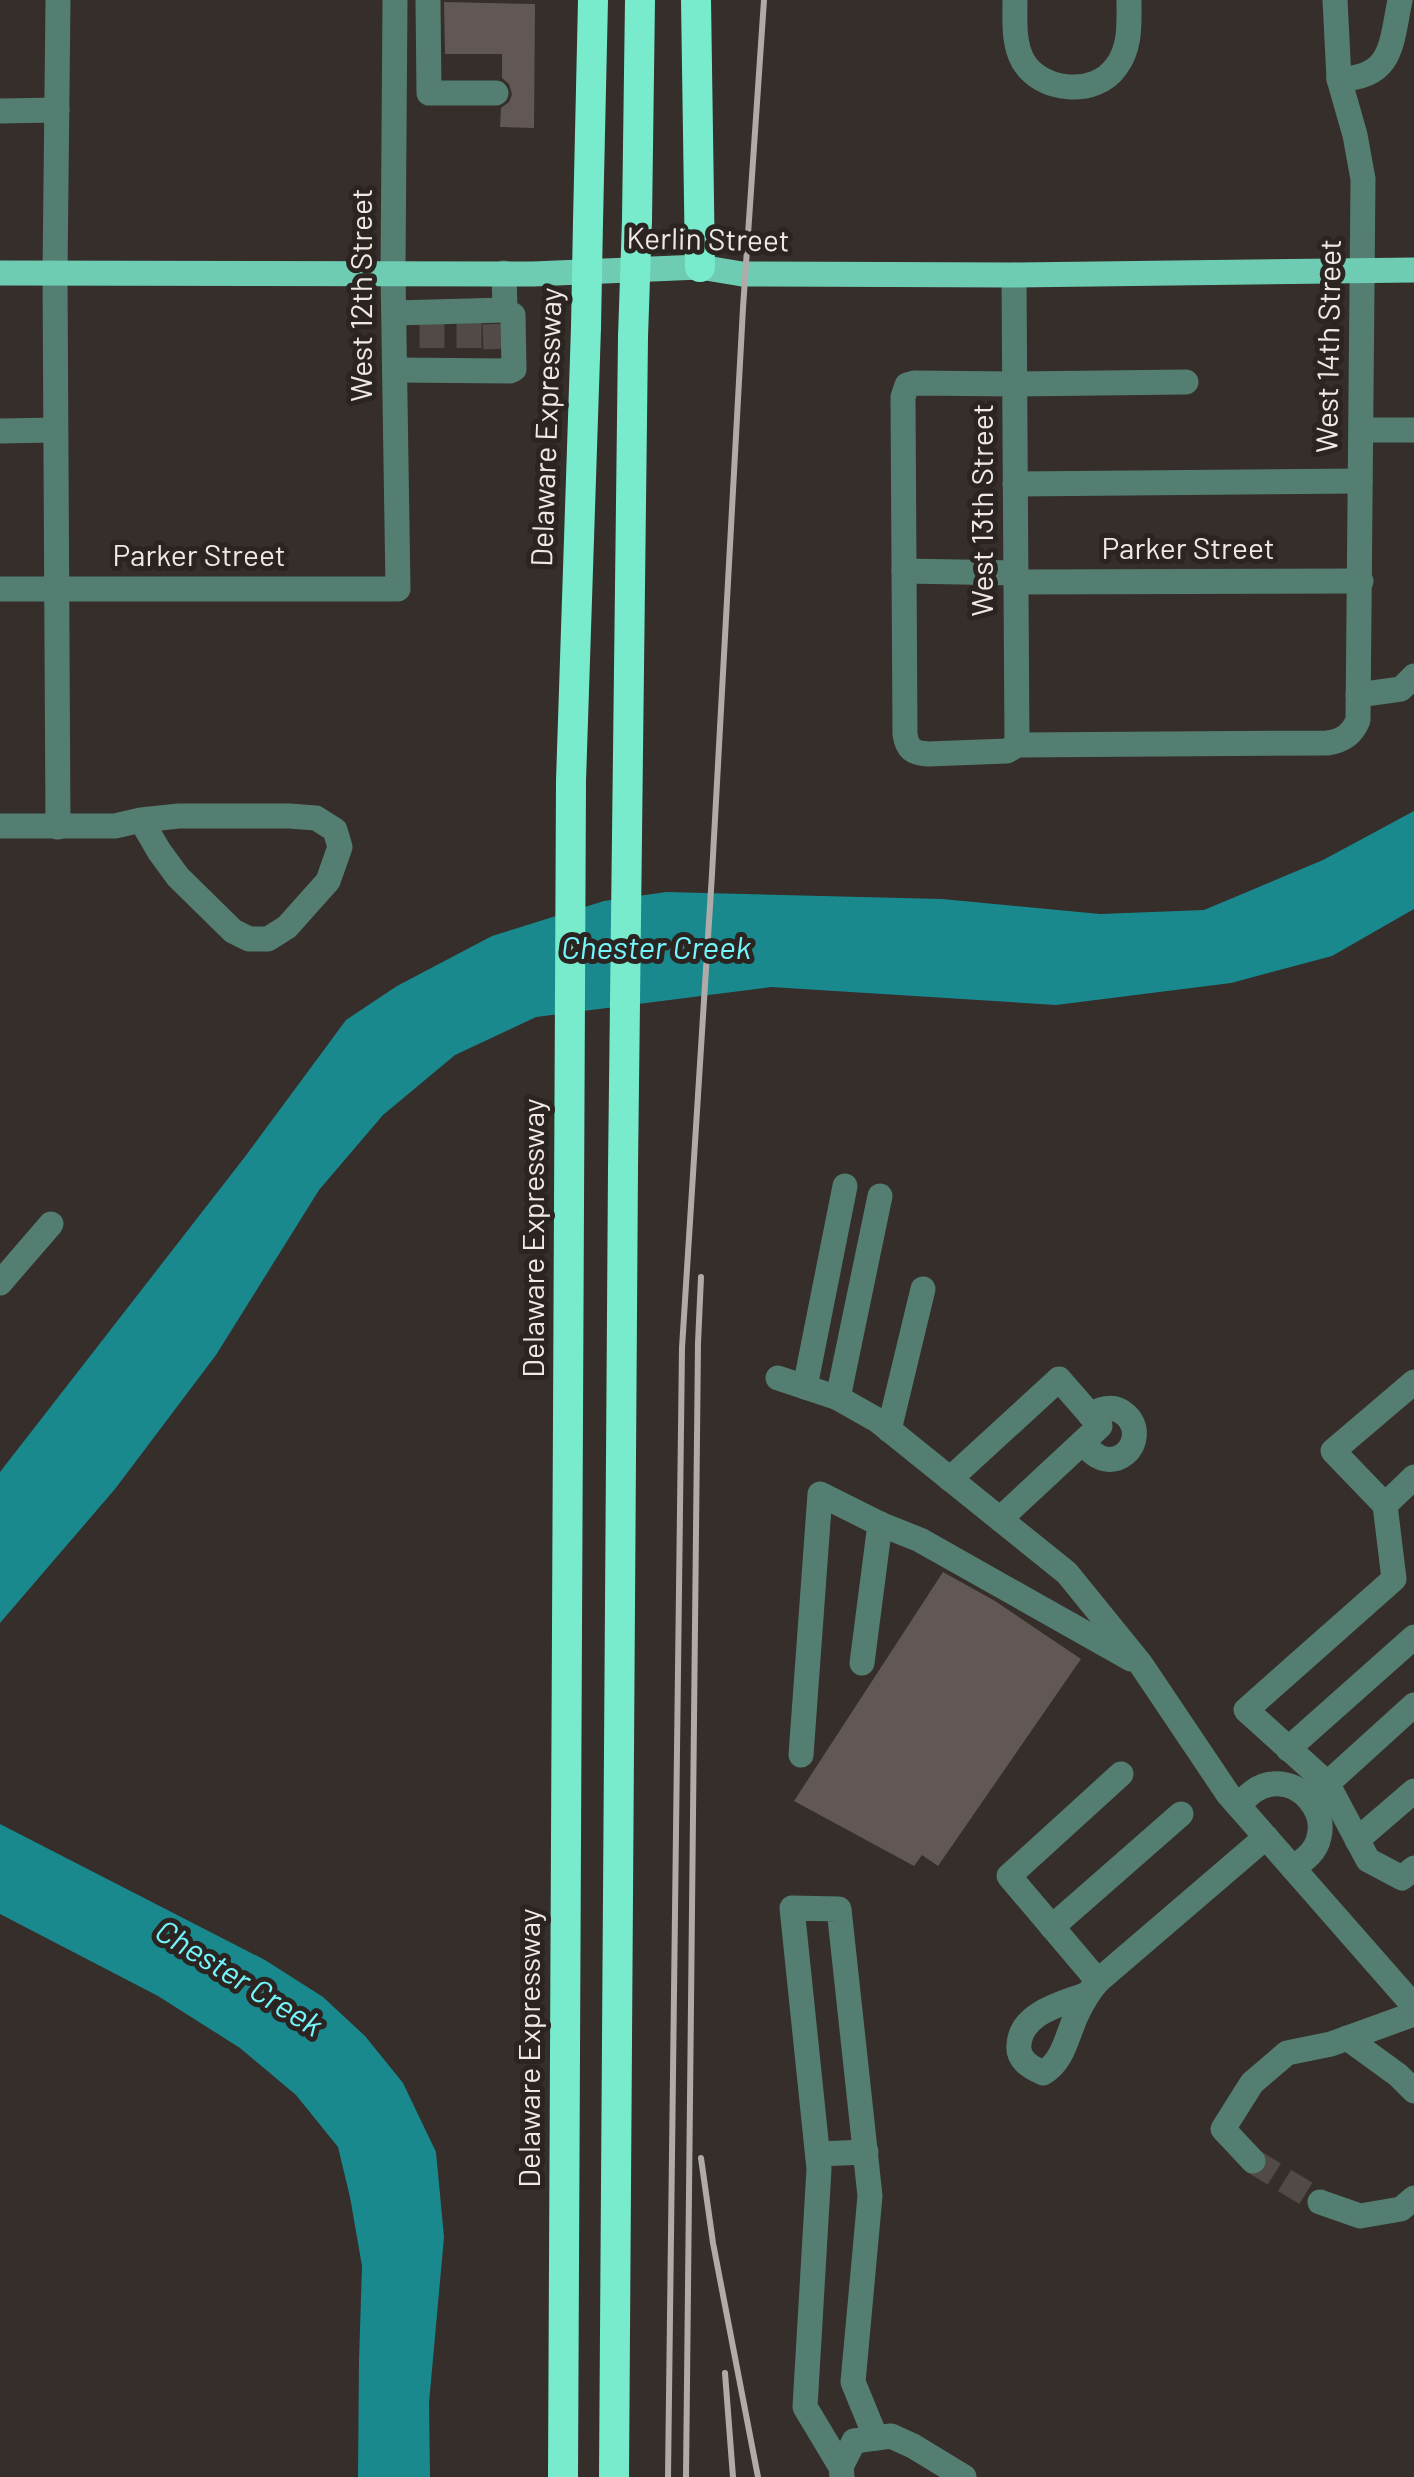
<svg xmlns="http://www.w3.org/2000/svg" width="1414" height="2477" font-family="Barlow,sans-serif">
	<rect width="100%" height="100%" fill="#352e2a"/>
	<g fill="#1a898e">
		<polygon points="1414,811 1414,909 1332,956 1231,983 1056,1005 771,987 536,1017 455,1055 383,1115 319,1190 216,1355 115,1489 0,1623 0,1472 244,1158 346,1020 397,986 492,936 604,901 666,892 942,899 1100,914 1204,910 1323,860"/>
		<polygon points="0,1824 265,1960 323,1997 365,2036 403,2083 436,2152 444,2237 429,2403 430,2477 358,2477 359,2361 362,2266 350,2197 338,2147 296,2095 240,2048 158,1996 0,1914"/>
	</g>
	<g fill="#615855">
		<polygon points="444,2 535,4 534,128 500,127 501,108 509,102 512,94 509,84 502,78 502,54 445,54"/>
		<polygon points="943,1572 995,1601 1081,1659 938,1866 922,1855 914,1866 794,1801"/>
	</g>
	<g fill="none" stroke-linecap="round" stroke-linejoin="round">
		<g stroke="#514a46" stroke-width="25" stroke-dasharray="25 12" stroke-linecap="butt">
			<polyline points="432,323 432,353"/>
			<polyline points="469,323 469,353"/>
			<polyline points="495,324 496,351"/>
			<polyline points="1253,2161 1320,2202"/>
		</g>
		<g stroke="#537e71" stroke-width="25">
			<polyline points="428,0 429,93 496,93"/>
			<path d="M1015,0C1015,20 1013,43 1023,61C1041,92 1095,97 1116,67C1131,48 1129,23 1129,0"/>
			<path d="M1339,79C1393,78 1391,44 1400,0"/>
			<polyline points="0,111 57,110"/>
			<polyline points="1014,275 1017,745"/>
			<polyline points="394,313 505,310"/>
			<polyline points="395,370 510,371 514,369 513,315 505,310 504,273"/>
			<path d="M1186,382L1015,384L914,383L907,385L903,397L905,734C907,749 913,753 928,754L1007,751L1017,745L1327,743C1342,741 1352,735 1358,720L1363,179L1355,135L1339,79L1335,0"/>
			<polyline points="1362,430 1414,430"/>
			<polyline points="0,431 55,430"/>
			<polyline points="1015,484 1360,481"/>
			<polyline points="904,571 1016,573"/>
			<polyline points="1016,582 1361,581"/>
			<polyline points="0,589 398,589 393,272 395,0"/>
			<polyline points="1358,695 1401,689 1414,676"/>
			<polyline points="0,826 115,826 141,820 179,816 289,816 316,818 335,830 340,847 328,881 287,927 268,939 249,939 233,931 178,877 159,851 141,820"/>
			<polyline points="58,827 55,273 58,0"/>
			<polyline points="0,1283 51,1224"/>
			<polyline points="778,1378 838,1398 877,1420 1067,1573 1140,1663 1228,1794 1414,2006"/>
			<polyline points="1414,1382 1333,1451 1385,1505 1414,1477"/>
			<polyline points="805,1387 845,1186"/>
			<polyline points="838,1398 880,1196"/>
			<polyline points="889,1430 923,1289"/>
			<path d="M1083,1442C1112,1484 1152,1440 1126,1415C1114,1404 1102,1408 1090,1415"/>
			<polyline points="950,1479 1059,1379 1100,1426 1000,1519"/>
			<polyline points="1385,1505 1394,1579 1246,1710 1327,1783 1368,1860 1402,1878 1414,1868"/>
			<polyline points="862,1663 880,1524"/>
			<polyline points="1288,1749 1414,1637"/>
			<polyline points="801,1755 820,1494 880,1524 920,1540 1131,1659"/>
			<polyline points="1121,1774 1009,1876 1098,1981 1266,1837"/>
			<polyline points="1318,1792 1414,1705"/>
			<path d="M1239,1805C1248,1795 1258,1785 1273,1784C1301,1781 1326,1810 1319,1837C1316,1852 1304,1860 1293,1868"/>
			<polyline points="1357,1840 1414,1791"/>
			<polyline points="1052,1927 1181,1814"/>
			<path d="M1087,1994C1062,2004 1022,2012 1019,2044C1017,2060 1030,2067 1043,2073C1063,2062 1067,2036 1076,2016C1082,2003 1088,1992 1098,1981"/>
			<polyline points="1347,2038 1398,2075 1414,2091"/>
			<polyline points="818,2154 866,2152"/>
			<polyline points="1253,2161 1223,2129 1252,2083 1287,2053 1331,2044 1414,2014"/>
			<polyline points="1320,2202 1360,2216 1401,2209 1414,2198"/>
			<polyline points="841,2467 854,2441 891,2436 913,2446 964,2477"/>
			<polyline points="842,2477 841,2467 805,2407 819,2169 792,1908 839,1909 870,2196 853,2382 876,2438"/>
		</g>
		<polyline stroke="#6eccb2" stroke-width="25" points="0,273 533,274 700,267 742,274 1014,275 1414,270"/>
		<g stroke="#78ebcc" stroke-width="30">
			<polyline points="696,0 700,267"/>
			<polyline points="637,220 640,0"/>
			<polyline points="588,222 593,0"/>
			<polyline points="563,2477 571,781 586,327"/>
			<polyline points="614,2477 623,1168 633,337"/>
		</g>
		<g stroke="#b0aba8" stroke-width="6">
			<polyline points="701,2158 713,2243 758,2477"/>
			<polyline points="725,2373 733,2477"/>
			<polyline points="668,2477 682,1348 712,874 743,308 764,0"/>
			<polyline points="686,2477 698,1343 701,1277"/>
		</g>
		<g stroke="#78ebcc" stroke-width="30">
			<polyline points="586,327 588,222"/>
			<polyline points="633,337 637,220"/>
		</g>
	</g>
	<g text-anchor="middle" stroke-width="10" stroke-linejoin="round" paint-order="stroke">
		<g font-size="30" fill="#eee9e7" stroke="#2b2421">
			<text transform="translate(708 240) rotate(1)" y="10">Kerlin Street</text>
			<text transform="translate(362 295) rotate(-90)" y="10">West 12th Street</text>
			<text transform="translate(1329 346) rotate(-89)" y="10">West 14th Street</text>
			<text transform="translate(547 427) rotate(-88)" y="10">Delaware Expressway</text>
			<text transform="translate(983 510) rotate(-90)" y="10">West 13th Street</text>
			<text x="1188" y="559">Parker Street</text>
			<text x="199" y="566">Parker Street</text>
			<text transform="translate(534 1238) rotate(-90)" y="10">Delaware Expressway</text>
			<text transform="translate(530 2048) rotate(-90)" y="10">Delaware Expressway</text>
		</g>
		<g font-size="32" font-style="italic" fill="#73f7fd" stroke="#2b2421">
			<text x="656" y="959">Chester Creek</text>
			<text transform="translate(239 1978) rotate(32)" y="11">Chester Creek</text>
		</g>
	</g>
</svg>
